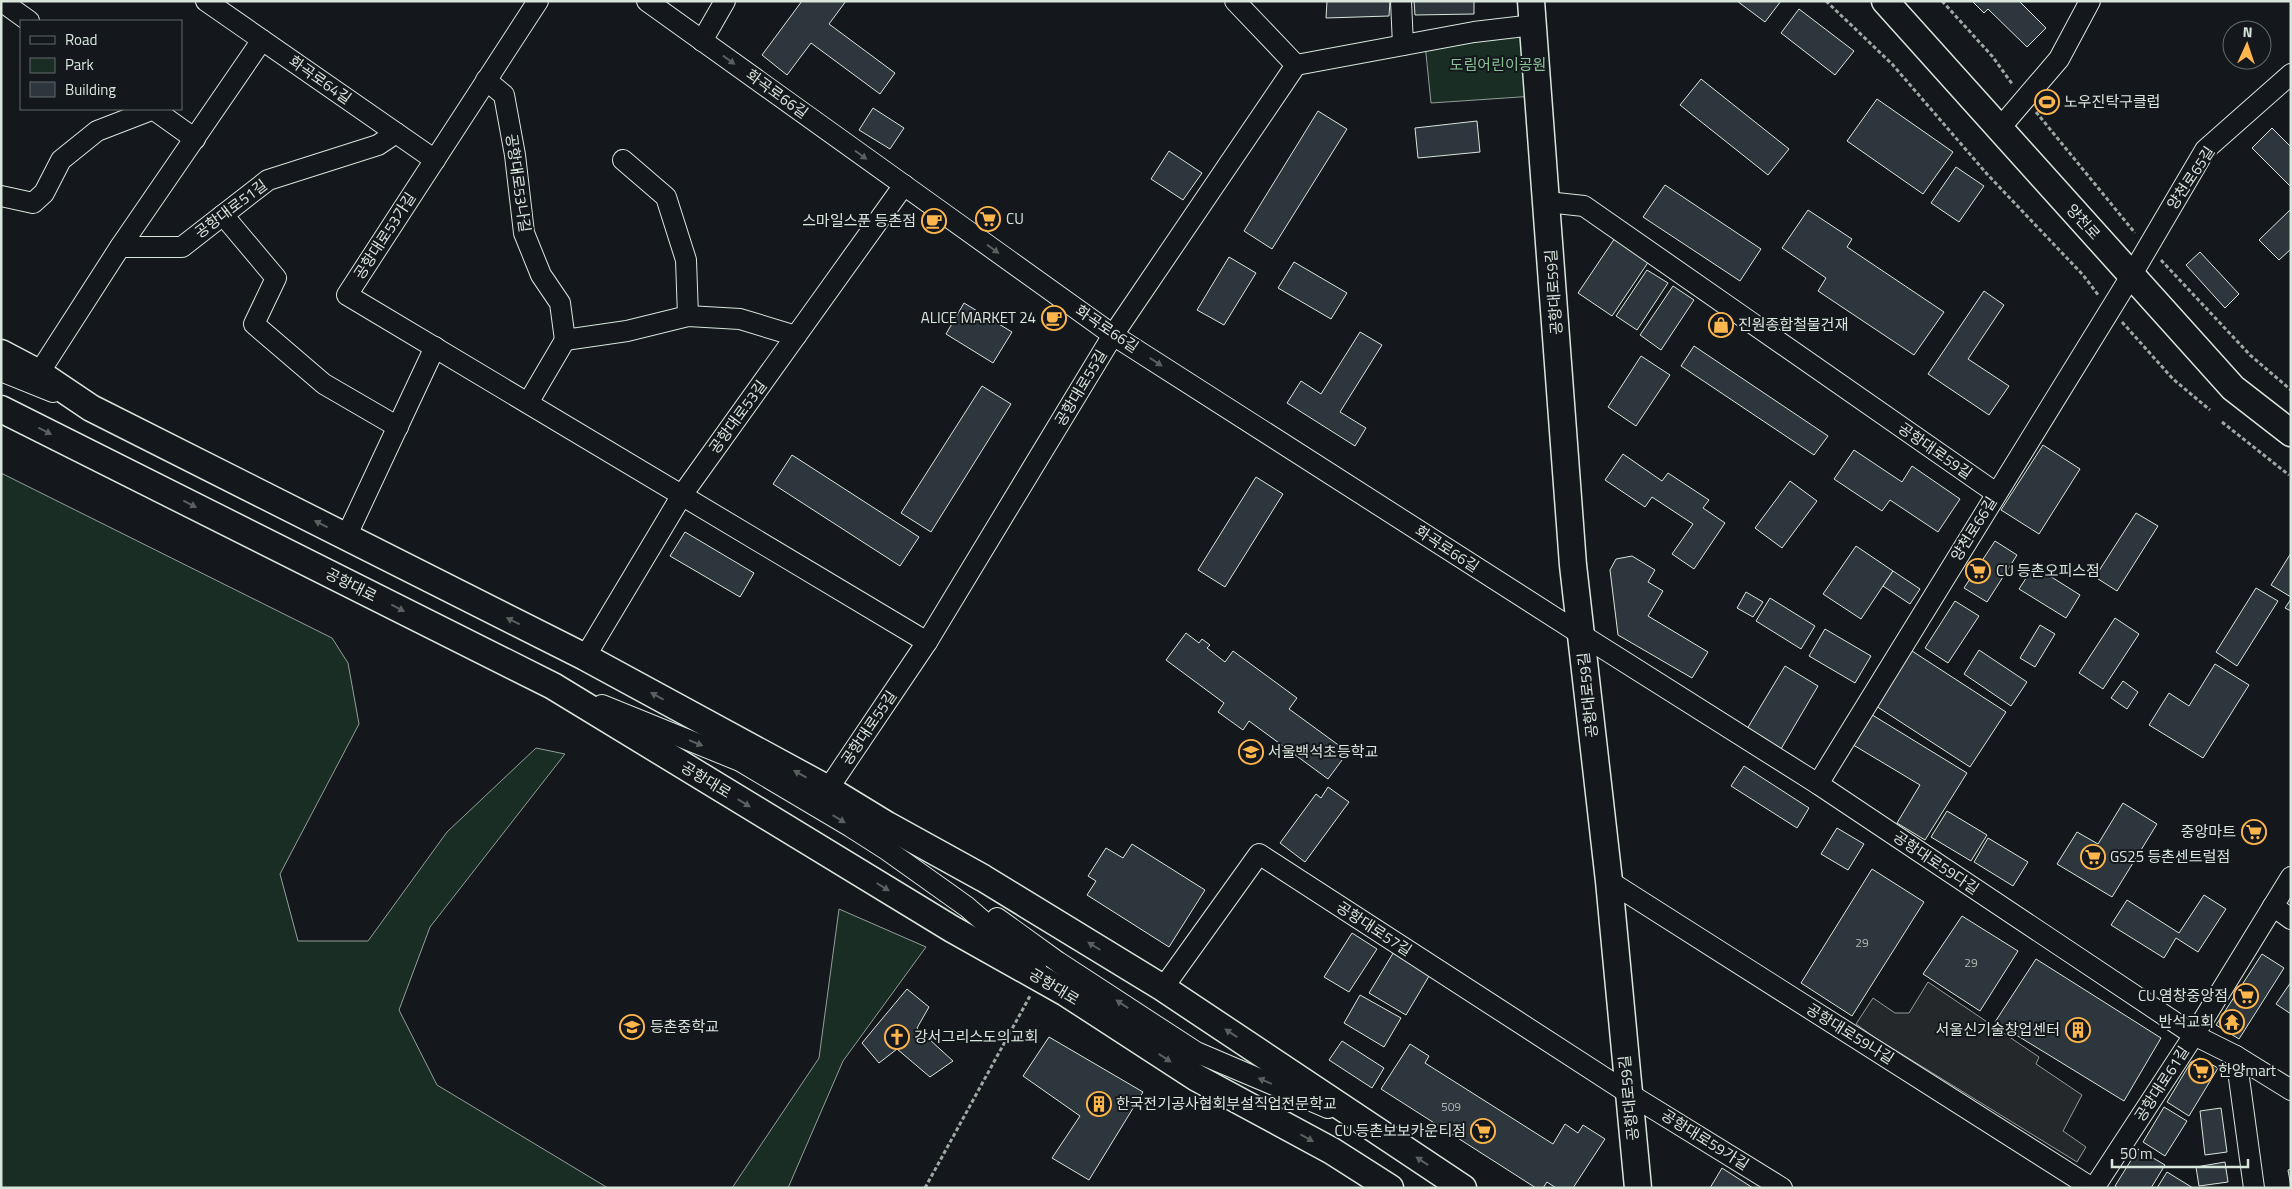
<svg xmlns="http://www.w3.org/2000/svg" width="2292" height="1189" font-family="'Titillium Web','Noto Sans KR',sans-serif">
	<rect width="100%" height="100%" fill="#14181c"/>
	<g fill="#1a2d24" stroke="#939e99">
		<polygon points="1529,28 1535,96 1431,103 1425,44"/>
		<polygon points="1,473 332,638 348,663 359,724 280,874 298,941 368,941 447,832 536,748 565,754 430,927 399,1010 437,1085 608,1188 1,1188"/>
		<polygon points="839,909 926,947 843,1061 788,1188 732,1188 819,1058"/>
	</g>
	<polygon fill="#24282b" stroke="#939e99" points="1928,982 2039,1057 2036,1064 2082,1095 2063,1131 2086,1147 2077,1162 1874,1037 1856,1024 1873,998 1895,1013 1909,1013"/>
	<g fill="#2c363c" stroke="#d8e6dc">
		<polygon points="802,1 846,1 829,24 895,73 880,94 811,43 787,75 762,55"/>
		<polygon points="1327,1 1390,1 1389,16 1326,18"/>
		<polygon points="1414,1 1474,1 1474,14 1415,15"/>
		<polygon points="1737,1 1781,1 1765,22"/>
		<polygon points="1972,1 2019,1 2046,28 2027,47 1988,9 1984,13"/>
		<polygon points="1799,9 1854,51 1835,75 1781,33"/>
		<polygon points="1701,79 1789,149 1768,175 1680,105"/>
		<polygon points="1877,99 1953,152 1923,194 1847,141"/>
		<polygon points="873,108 904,128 890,149 859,130"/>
		<polygon points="1318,111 1347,129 1272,249 1244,231"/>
		<polygon points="1477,121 1480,152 1418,158 1415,128"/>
		<polygon points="2272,128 2291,147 2291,187 2252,148"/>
		<polygon points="1169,151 1202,173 1183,200 1151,179"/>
		<polygon points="1956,167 1984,186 1959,222 1931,203"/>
		<polygon points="1665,185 1761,249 1740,281 1643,217"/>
		<polygon points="2291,209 2291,249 2279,260 2259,240"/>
		<polygon points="1808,210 1852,239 1847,247 1944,312 1914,355 1818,291 1826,278 1782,248"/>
		<polygon points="1615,238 1649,261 1612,316 1578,293"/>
		<polygon points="2200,252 2239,294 2225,308 2186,265"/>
		<polygon points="1229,257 1256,273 1224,325 1197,310"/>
		<polygon points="1294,262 1347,293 1331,319 1278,288"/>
		<polygon points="1647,270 1668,283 1637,330 1616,316"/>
		<polygon points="1673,286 1694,300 1661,350 1640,335"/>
		<polygon points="1984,291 2004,305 1968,359 2009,386 1989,415 1928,374"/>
		<polygon points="964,303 1012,332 993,363 946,334"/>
		<polygon points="1360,332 1382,345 1340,412 1366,428 1355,446 1287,403 1301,381 1321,394"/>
		<polygon points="1694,346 1828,436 1814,455 1681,366"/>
		<polygon points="1641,356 1670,375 1636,426 1608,407"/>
		<polygon points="982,386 1011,404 931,532 901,513"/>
		<polygon points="2043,445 2080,469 2039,534 2001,510"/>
		<polygon points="1854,450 1902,482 1912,466 1960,499 1938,532 1890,500 1882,511 1834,479"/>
		<polygon points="1623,454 1662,481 1668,473 1709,500 1703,508 1725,523 1694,569 1672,554 1693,524 1652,497 1645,507 1605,480"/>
		<polygon points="792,455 919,537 900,566 773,484"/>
		<polygon points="1256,477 1283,494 1225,587 1198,570"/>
		<polygon points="1790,481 1817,501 1782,548 1755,528"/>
		<polygon points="2136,513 2158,526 2117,591 2095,577"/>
		<polygon points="685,532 754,573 740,597 670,556"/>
		<polygon points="1995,541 2017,555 1987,602 1964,588"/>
		<polygon points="1856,546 1893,571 1861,619 1823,594"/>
		<polygon points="2291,553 2291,597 2271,585"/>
		<polygon points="1632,556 1655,570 1648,582 1663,591 1648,616 1708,652 1692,678 1618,635 1610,570 1616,559"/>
		<polygon points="2034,566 2080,595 2066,618 2019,589"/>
		<polygon points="1893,571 1920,589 1910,604 1883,586"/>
		<polygon points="2256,588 2278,601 2237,666 2216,652"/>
		<polygon points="1746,592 1763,602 1753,617 1737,608"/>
		<polygon points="1770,598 1815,626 1801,649 1756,621"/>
		<polygon points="2291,599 2291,611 2285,608"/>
		<polygon points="1955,601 1979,616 1948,663 1925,648"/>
		<polygon points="2115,618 2139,634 2103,689 2079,673"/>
		<polygon points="2040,625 2055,634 2035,667 2020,658"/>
		<polygon points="1825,629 1871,656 1855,683 1809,656"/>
		<polygon points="1186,633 1199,643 1202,639 1210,645 1207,648 1225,662 1233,651 1297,698 1289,709 1348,752 1328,779 1249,721 1243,730 1218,712 1224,703 1166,660"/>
		<polygon points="1979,650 2027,682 2011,706 1964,674"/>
		<polygon points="1912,651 2006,712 1970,767 1876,706"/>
		<polygon points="2215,664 2249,685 2203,758 2149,725 2169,693 2189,706"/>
		<polygon points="1785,666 1818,686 1781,749 1747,729"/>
		<polygon points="2123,681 2138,692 2127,709 2111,698"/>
		<polygon points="1869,713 1967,773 1925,840 1897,823 1920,785 1850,743"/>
		<polygon points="1744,766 1809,808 1797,828 1731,786"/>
		<polygon points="1328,787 1349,802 1305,862 1280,843 1316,794 1321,798"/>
		<polygon points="2123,803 2157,824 2112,897 2057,864 2077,832 2098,844"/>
		<polygon points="1947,811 1987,835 1971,861 1931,837"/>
		<polygon points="1837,828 1864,844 1848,870 1821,854"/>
		<polygon points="1988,838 2028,862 2013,886 1974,862"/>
		<polygon points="1132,844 1205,890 1169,947 1087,895 1096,881 1088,876 1106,848 1123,858"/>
		<polygon points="1872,869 1924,902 1852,1016 1801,983"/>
		<polygon points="2204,895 2226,909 2198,952 2176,938 2164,958 2111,925 2127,900 2179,933"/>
		<polygon points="1962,916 2018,951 1980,1011 1923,974"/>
		<polygon points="1352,933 1377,949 1349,992 1324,977"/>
		<polygon points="1395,950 1432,971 1406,1015 1369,993"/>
		<polygon points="2262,954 2284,968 2239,1039 2216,1025"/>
		<polygon points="2036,959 2161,1038 2124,1101 1995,1022"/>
		<polygon points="2291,982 2291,1014 2276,1004"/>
		<polygon points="907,989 929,1007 917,1028 953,1061 930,1077 897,1049 879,1063 862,1043"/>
		<polygon points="1360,995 1401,1018 1384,1047 1344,1023"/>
		<polygon points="1049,1037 1143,1092 1089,1180 1052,1158 1080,1116 1023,1076"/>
		<polygon points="1342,1041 1384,1068 1372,1088 1329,1060"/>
		<polygon points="1410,1044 1429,1056 1425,1063 1553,1144 1565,1124 1578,1133 1583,1125 1605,1139 1573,1188 1556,1188 1547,1182 1543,1188 1536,1188 1381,1089"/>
		<polygon points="2200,1058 2218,1068 2189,1116 2167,1102 2191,1062"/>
		<polygon points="2164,1107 2187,1121 2165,1156 2143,1142"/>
		<polygon points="2221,1108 2227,1152 2205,1155 2200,1111"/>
		<polygon points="2138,1149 2165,1165 2151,1188 2118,1188 2115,1186"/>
		<polygon points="2225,1162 2228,1182 2199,1186 2196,1167"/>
		<polygon points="1722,1168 1753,1188 1710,1188"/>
		<polygon points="2291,1169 2291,1187 2288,1170"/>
		<polygon points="2167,1172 2193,1188 2157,1188"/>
	</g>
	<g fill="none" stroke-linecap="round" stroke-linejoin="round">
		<defs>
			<g id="minor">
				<polyline points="1,1 29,21"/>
				<polyline points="206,1 435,160"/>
				<polyline points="538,1 347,295 927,642"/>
				<polyline points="647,1 1113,335 1582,635 1818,784 2194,1035 2236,1056 2291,1090"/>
				<polyline points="1235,1 1296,65"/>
				<polyline points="1401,1 1403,45"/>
				<polyline points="702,41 725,1"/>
				<polyline points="1296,65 1474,32 1533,25"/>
				<polyline points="486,80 504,95 515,155 524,233 541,275 560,303 565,340 627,331 688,316 740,319 796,336"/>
				<polyline points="153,109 195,139"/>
				<polyline points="2000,128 2059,59 2090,1"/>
				<polyline points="623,160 666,197 686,260 688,316"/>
				<polyline points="1,196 33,203 44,193 61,160 97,131 154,109"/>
				<polyline points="1547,202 1584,206 1996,493"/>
				<polyline points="223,215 276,278 254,324 324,384 398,427"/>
				<polyline points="120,247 182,247 268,180 378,145 396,133"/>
				<polyline points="1,371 53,392"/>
				<polyline points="39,373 120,247 262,40"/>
				<polyline points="528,403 565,340"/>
				<polyline points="346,537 435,347"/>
				<polyline points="585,657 682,495 904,185"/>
				<polyline points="602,705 740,761 851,827 887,850 967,907 1036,967"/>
				<polyline points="1818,784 2131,276 2205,150 2291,74"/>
				<polyline points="828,789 927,642 1113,335 1296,65"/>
				<polyline points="1609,881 2092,1188"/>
				<polyline points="2273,906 2291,919"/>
				<polyline points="997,918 1058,962 1196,1052 1328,1108"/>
				<polyline points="1163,988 1259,854 1628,1093 1782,1188"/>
				<polyline points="2236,1056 2254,1188"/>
				<polyline points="2094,1188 2194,1035 2291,877"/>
			</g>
			<g id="major">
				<polyline points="1531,1 1573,565 1609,881 1638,1188"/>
				<polyline points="1885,1 2233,388 2291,433"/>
				<polyline points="1,353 39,373 91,408 585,657 828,789 887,825 983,878 1163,988 1463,1188"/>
				<polyline points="1,409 553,686 952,929 1066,993 1197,1078 1332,1151 1390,1188"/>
			</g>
		</defs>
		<use href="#minor" stroke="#d8e6dc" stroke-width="22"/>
		<use href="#major" stroke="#d8e6dc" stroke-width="29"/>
		<g stroke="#9da8a2" stroke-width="3" stroke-dasharray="4 2.5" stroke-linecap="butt">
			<polyline points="1826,1 1892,64 1987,174 2083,275 2099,296"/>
			<polyline points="1942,1 1992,56 2013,85"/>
			<polyline points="2036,112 2135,233"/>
			<polyline points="2161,260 2250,355 2291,390"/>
			<polyline points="2122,322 2173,379 2210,410"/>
			<polyline points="2222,422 2289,475"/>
			<polyline points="925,1188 1030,996"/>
		</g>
		<use href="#minor" stroke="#14181c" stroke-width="20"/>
		<use href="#major" stroke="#14181c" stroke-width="26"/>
	</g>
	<defs><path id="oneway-solid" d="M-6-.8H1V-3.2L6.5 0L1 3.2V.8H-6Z" transform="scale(1.25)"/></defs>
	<g fill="#59605f">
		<use href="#oneway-solid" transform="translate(729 60) rotate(36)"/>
		<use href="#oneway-solid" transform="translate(861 155) rotate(36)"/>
		<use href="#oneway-solid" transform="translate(993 249) rotate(36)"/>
		<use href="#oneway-solid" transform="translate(1156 362) rotate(33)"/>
		<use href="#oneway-solid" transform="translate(45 431) rotate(27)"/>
		<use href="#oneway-solid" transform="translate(190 504) rotate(27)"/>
		<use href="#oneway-solid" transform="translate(321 524) rotate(-153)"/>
		<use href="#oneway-solid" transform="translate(398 608) rotate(27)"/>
		<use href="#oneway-solid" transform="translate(513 621) rotate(-153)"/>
		<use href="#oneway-solid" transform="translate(657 696) rotate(-151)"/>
		<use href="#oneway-solid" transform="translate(696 743) rotate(22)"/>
		<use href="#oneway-solid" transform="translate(800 774) rotate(-151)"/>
		<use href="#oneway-solid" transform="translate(744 803) rotate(31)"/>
		<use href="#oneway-solid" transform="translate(839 819) rotate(31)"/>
		<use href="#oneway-solid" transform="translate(883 887) rotate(32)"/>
		<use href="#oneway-solid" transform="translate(1094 946) rotate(-148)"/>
		<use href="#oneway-solid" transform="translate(1122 1004) rotate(-147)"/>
		<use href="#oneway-solid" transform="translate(1231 1033) rotate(-147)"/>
		<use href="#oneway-solid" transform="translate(1165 1058) rotate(33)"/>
		<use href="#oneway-solid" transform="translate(1265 1081) rotate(-157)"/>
		<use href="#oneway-solid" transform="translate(1307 1138) rotate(29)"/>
		<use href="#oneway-solid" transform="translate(1422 1161) rotate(-146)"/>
	</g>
	<defs>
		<symbol id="stadium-ring" viewBox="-11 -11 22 22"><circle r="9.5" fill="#14181c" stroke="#ffb74d" stroke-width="1.5"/><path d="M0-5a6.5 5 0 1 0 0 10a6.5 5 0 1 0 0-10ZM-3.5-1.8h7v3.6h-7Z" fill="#ffb74d"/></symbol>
		<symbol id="supermarket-ring" viewBox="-11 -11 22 22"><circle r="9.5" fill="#14181c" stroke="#ffb74d" stroke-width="1.5"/><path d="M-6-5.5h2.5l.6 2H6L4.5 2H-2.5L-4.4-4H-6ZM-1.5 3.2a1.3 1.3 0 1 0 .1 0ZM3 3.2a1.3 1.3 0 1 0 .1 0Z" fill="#ffb74d"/></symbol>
		<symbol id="cafe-ring" viewBox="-11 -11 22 22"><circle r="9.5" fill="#14181c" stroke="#ffb74d" stroke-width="1.5"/><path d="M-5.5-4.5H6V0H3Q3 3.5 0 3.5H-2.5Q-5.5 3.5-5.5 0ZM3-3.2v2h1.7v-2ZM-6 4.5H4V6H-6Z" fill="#ffb74d"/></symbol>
		<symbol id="shop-ring" viewBox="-11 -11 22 22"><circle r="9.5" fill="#14181c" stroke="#ffb74d" stroke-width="1.5"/><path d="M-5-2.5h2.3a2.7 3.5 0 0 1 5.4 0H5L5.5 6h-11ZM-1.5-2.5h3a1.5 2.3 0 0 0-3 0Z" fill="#ffb74d"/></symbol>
		<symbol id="school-ring" viewBox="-11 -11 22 22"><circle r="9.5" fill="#14181c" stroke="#ffb74d" stroke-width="1.5"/><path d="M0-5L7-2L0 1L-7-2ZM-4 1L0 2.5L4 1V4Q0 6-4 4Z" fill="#ffb74d"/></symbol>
		<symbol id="temple-ring" viewBox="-11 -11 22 22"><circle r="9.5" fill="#14181c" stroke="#ffb74d" stroke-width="1.5"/><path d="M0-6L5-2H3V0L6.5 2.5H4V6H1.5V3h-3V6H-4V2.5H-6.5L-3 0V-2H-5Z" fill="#ffb74d"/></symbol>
		<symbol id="building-ring" viewBox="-11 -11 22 22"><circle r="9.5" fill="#14181c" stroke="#ffb74d" stroke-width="1.5"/><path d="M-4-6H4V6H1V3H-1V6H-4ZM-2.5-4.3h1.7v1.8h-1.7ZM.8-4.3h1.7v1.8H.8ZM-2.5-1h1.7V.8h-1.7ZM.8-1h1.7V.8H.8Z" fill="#ffb74d"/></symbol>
		<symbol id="church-ring" viewBox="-11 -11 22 22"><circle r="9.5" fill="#14181c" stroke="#ffb74d" stroke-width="1.5"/><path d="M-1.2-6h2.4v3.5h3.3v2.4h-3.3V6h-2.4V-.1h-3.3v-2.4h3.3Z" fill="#ffb74d"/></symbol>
	</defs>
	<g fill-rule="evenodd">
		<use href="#stadium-ring" x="2033" y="88" width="28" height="28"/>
		<use href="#supermarket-ring" x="974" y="205" width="28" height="28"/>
		<use href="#cafe-ring" x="920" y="207" width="28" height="28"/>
		<use href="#cafe-ring" x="1040" y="304" width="28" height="28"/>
		<use href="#shop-ring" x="1707" y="311" width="28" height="28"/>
		<use href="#supermarket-ring" x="1964" y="557" width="28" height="28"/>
		<use href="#school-ring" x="1237" y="738" width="28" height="28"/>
		<use href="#supermarket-ring" x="2240" y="818" width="28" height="28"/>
		<use href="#supermarket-ring" x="2079" y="843" width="28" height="28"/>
		<use href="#supermarket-ring" x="2232" y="982" width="28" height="28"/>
		<use href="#temple-ring" x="2218" y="1008" width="28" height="28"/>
		<use href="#school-ring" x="618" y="1013" width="28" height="28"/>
		<use href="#building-ring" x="2064" y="1016" width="28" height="28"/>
		<use href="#church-ring" x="883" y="1023" width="28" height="28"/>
		<use href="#supermarket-ring" x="2187" y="1057" width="28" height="28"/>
		<use href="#building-ring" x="1085" y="1090" width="28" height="28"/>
		<use href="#supermarket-ring" x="1469" y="1117" width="28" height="28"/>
	</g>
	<g text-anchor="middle" stroke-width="4" stroke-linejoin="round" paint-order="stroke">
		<g font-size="12" fill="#adbab4">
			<text x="1862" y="947">29</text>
			<text x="1971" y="967">29</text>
			<text x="1451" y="1111">509</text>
		</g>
		<g font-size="15" fill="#8ac095" stroke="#14181c">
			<text x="1498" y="70">도림어린이공원</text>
		</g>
		<g font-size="15" fill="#d8e6dc" stroke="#14181c">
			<text transform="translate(320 80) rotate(35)" y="5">화곡로64길</text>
			<text transform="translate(777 94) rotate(36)" y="5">화곡로66길</text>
			<text transform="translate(2191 178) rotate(-56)" y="5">양천로65길</text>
			<text transform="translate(518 183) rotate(82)" y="5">공항대로53나길</text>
			<text transform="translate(231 209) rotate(-37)" y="5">공항대로51길</text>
			<text transform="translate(2083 222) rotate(48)" y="5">양천로</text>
			<text transform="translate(385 236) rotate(-57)" y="5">공항대로53가길</text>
			<text transform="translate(1554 292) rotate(-94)" y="5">공항대로59길</text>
			<text transform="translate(1107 329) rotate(34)" y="5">화곡로66길</text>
			<text transform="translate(1081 388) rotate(-59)" y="5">공항대로55길</text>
			<text transform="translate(738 417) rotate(-54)" y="5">공항대로53길</text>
			<text transform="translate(1935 451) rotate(35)" y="5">공항대로59길</text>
			<text transform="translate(1974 529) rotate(-58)" y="5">양천로66길</text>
			<text transform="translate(1447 549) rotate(33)" y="5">화곡로66길</text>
			<text transform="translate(351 585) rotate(27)" y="5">공항대로</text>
			<text transform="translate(1588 695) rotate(-96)" y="5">공항대로59길</text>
			<text transform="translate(869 728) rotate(-56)" y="5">공항대로55길</text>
			<text transform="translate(706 780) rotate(31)" y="5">공항대로</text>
			<text transform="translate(1936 863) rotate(34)" y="5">공항대로59다길</text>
			<text transform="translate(1374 929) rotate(33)" y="5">공항대로57길</text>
			<text transform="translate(1054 987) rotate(31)" y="5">공항대로</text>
			<text transform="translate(1850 1034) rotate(32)" y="5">공항대로59나길</text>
			<text transform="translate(2162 1084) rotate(-57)" y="5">공항대로61길</text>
			<text transform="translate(1629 1098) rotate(-96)" y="5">공항대로59길</text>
			<text transform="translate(1705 1140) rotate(32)" y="5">공항대로59가길</text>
		</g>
		<g font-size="15" fill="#d8e6dc" stroke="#14181c" text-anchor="start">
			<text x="2064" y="107">노우진탁구클럽</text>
			<text x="1006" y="224">CU</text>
			<text x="916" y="226" text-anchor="end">스마일스푼 등촌점</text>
			<text x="1036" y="323" text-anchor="end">ALICE MARKET 24</text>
			<text x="1738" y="330">진원종합철물건재</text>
			<text x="1996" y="576">CU 등촌오피스점</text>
			<text x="1268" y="757">서울백석초등학교</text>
			<text x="2236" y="837" text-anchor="end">중앙마트</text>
			<text x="2110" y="862">GS25 등촌센트럴점</text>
			<text x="2228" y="1001" text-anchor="end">CU 염창중앙점</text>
			<text x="2214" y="1027" text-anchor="end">반석교회</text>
			<text x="650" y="1032">등촌중학교</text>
			<text x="2060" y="1035" text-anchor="end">서울신기술창업센터</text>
			<text x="914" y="1042">강서그리스도의교회</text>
			<text x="2218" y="1076">한양mart</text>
			<text x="1116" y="1109">한국전기공사협회부설직업전문학교</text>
			<text x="1466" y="1136" text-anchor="end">CU 등촌보보카운티점</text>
		</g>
	</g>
	<rect width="2292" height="1189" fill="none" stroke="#d8e6dc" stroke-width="5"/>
	<rect x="20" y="20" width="162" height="90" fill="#14181c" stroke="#626a69"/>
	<rect x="30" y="36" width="25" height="8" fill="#14181c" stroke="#626a69"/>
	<text x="65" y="45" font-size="15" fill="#d8e6dc">Road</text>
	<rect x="30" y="58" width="25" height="15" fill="#1a2d24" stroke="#626a69"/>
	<text x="65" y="70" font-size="15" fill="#d8e6dc">Park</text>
	<rect x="30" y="82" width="25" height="15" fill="#2c363c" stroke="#626a69"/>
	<text x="65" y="95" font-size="15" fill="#d8e6dc">Building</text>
	<g transform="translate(2247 45) rotate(3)"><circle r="24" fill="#14181c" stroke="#626a69"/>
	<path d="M0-4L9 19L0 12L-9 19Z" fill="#ffb74d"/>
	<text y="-8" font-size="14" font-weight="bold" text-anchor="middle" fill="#d8e6dc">N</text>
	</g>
	<path d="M2112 1159v8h136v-8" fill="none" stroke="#d8e6dc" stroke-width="2.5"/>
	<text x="2120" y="1159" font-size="15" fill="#d8e6dc" stroke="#14181c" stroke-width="4" paint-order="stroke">50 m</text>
</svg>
